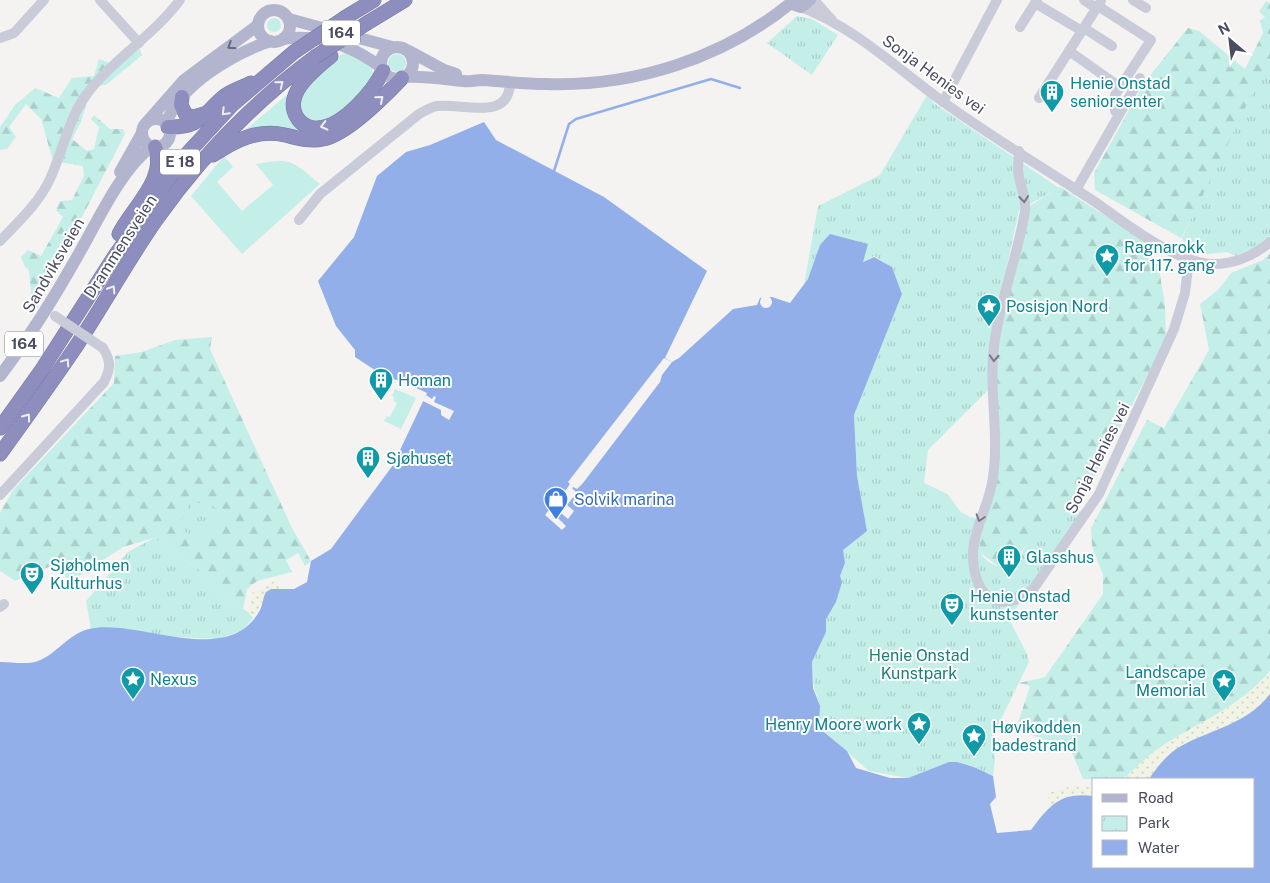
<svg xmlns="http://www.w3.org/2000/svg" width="1270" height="883" font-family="'Public Sans',sans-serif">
	<defs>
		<pattern id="forest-firs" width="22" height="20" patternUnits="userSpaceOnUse" patternTransform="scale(1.25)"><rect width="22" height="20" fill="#c4eee8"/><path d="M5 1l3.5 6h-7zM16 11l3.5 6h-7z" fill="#aacec9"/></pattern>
		<pattern id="sand-dots" width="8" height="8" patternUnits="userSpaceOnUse" patternTransform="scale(1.25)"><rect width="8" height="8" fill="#f1f4e4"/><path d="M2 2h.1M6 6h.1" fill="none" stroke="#d0d3c6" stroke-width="1.8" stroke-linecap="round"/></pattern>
		<pattern id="park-tufts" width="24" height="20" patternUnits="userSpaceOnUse" patternTransform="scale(1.25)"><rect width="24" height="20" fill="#c4eee8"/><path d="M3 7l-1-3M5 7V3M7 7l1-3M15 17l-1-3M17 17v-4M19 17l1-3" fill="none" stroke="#aacec9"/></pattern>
	</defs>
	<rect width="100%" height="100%" fill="#f4f3f2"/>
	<g fill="#c4eee8">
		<circle cx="274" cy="25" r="7"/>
		<path d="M347,51L372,67L373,78L349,107L322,124C300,118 302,118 299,96L328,64Z"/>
		<circle cx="397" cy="63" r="9"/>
		<polygon points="288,94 287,107 307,132 305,136 253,129 244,131"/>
		<path d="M224,156L233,167L217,182L242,211L273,185L256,164C291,157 293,161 320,184L242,254L191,196Z"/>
		<polygon points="395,389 416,398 401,429 384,421 387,416 390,417 397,403 393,400 394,397 392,396"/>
	</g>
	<g fill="url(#forest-firs)">
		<polygon points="1266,1 1270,3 1270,76 1181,238 1095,190 1094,173 1144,83 1188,28 1199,31 1245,69 1263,33 1260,21 1265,17 1259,12"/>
		<polygon points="139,47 142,55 106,85 92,86 81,122 72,139 87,151 94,149 99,127 91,119 94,115 110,129 123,129 125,134 73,234 71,246 37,309 32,315 26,312 31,293 29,270 25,267 21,257 28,250 41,256 63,217 56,210 60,201 72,200 84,176 83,166 53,161 41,119 26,104 9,127 16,137 7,149 0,150 0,127 15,105 35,88 59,98 72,78 94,76 99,59 110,63"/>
		<path d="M1060,187L1144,240L1159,269L1165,305L1166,340L1076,511C1059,519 1041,527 1029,541C1015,557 1025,558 1002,569L982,554L976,540L996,479L995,340L1028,207Z"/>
		<path d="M1270,253V671C1241,707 1198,722 1161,747C1147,756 1135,769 1123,779H1083L1071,750L1016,729L1030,686L1019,683L1045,677L1103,594V575L1092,546L1091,528L1147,420L1164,428L1209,350L1200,304L1219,289L1231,273L1263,260Z"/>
		<polygon points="212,337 210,349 292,528 311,561 305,566 298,553 286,560 292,572 257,581 247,589 243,609 220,595 198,569 154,538 123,547 70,582 56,564 15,581 0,571 0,513 13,490 114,383 115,356 142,352 175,340"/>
	</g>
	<g fill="url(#sand-dots)">
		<polygon points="275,581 283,589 271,589 253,618 248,612 253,592"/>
		<path d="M1270,671V694C1247,724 1212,729 1181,746C1167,754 1158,766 1149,779H1123C1135,769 1147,756 1161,747C1198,722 1241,707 1270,671Z"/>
		<path d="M1068,787H1094V796C1076,794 1064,797 1049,807L1048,793Z"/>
	</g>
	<g fill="url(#park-tufts)">
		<polygon points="797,16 812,19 838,35 812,75 767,43"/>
		<polygon points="1270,57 1270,236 1254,248 1235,256 1227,252 1207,254 1189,250 1182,238"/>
		<path d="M927,95L935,104L1059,188L1019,210L992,335L988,390L928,450L924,483L947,494L961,512L970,517L986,520C981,537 973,554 992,564C996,566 1002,568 1007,567C1023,562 1024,541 1035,531C1049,518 1067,514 1084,510L1009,619L1027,654L1029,662L993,736L995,760L993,776L973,766L949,762L908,778L869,771L820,728V706L814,687L812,662L826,632V619L829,611L836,602L840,576L845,563L842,550L867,531L857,476L854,415L902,293L892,267L874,256L862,262L865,250L808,279L804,285L818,206L880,175Z"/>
		<polygon points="190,503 208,503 227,515 200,542 178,527"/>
		<polygon points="154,538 198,569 220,595 248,612 253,618 244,629 220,639 171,637 111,628 91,629 86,601 128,552"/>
	</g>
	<path fill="#93afe9" d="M484,122L496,140L604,197L707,271L665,358L672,362L679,358L733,309L757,305L760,298L772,297L790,303L808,279L820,245L830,234L868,244L863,262L874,257L892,267L902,294L854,415L857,476L867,531L843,550L845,563L840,576L842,582L836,602L826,619V632L812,662L813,688L820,706L819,728L847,751L856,768L890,778H908L949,762H957L974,767L993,776L996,797L990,804L997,833L1031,830C1050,805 1060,792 1094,796V867H1254V779H1149C1158,766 1167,754 1181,746C1212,729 1247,724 1270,694V883H0V662C10,662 28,665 38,661C57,654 68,634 89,629C137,617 228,670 260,610C263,604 263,597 266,592L271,589H294L307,582L311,561L331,549L393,465L427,393L406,383L384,376L355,357V350L336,326L318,281L354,237L377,176L406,152L430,145Z"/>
	<g fill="#f4f3f2">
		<circle cx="766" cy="302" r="6"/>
		<polygon points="664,358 672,362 662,375 660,382 583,483 577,489 573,487 572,488 581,497 580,499 575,495 567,505 574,511 568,519 561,513 557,517 566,526 562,530 545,515 549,510 555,515 559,512 554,507 570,484 568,482"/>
		<polygon points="426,395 432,399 434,396 436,397 434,402 454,411 449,420 441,415 441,410 423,401"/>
	</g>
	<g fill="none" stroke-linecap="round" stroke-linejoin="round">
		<polyline stroke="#93afe9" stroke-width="2.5" points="554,171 569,124 576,119 711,79 740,88"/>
		<defs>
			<g id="highway">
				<polyline points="346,17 374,0"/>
				<polyline points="367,23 405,0"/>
				<path d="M331,56C314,70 281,95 298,119C302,125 311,129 318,128C343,127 373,91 383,71"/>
				<polyline points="182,97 181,105 186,115 194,117 204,114"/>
				<path d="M168,127C202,128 202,114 226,95C233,90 243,87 251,83"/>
				<path d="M213,155C236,140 257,129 285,135C298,138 310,142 323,139C348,134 384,97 402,78"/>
				<path d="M119,234C132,208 168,178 155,147"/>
				<polyline points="0,428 41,371 114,257 184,157 233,104 294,52"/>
				<path d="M0,454C26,418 52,382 77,345C104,304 128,260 156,220C201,156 253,103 315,57"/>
			</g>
		</defs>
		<use href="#highway" stroke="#7878a9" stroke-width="15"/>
		<g stroke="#cacbd8" stroke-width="10">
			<polyline points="100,0 139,43"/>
			<polyline points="814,0 832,20"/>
			<polyline points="1084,0 1096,8"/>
			<polyline points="1133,0 1146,8"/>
			<polyline points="1035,3 1082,31"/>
			<polyline points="1098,6 1151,40 1115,95 1115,111 1119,114"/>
			<path d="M801,7C856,28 899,70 946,104C995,139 1047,170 1098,204C1126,224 1175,262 1211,264C1232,265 1254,256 1270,242"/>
			<polyline points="1020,27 1037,0"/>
			<polyline points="1084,28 1112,46"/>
			<polyline points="0,38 14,33 44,0"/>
			<polyline points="1069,51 1120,87"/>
			<polyline points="1039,98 1101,1"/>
			<polyline points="943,102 997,0"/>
			<path d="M1019,151C1019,158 1018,164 1018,170C1019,184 1027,197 1025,211C1017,260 997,307 993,356C990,396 999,437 993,477C989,511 966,537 975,573C983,607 1010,609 1034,588L1099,494L1174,329L1185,293L1189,259"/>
			<polyline points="1076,190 1140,78"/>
			<path d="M299,220L320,194L419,114C425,111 430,107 437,106C463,103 510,122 510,82"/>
			<path d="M0,241C18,222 39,203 50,179C63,151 68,120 86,95C113,59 153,36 180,0"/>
			<path d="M0,495L104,382C111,368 111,361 103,348"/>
			<polyline points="0,607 4,604"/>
		</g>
		<g stroke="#b3b5cf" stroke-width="12">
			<polyline points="791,0 795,5 801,7 810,0"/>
			<circle cx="274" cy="26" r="16"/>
			<polyline points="289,19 392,47"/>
			<path d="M283,39C320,34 353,46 382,68"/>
			<circle cx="397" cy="63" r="16"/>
			<polyline points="409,51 444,70 456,74"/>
			<path d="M406,77C426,76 443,79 463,81C469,82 475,80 482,80C503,81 524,84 546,84C634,87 724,58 792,2"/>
			<circle cx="156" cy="133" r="14"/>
			<polyline points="148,121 184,80 258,25"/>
			<path d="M166,124C179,85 233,54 270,41"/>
			<polyline points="120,172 142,133"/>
			<path d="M0,376C29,338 54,298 77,257C97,223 120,170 152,146"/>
		</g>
		<use href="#highway" stroke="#8d8ebd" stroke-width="14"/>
		<defs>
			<g id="highway-bridge">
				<polyline points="294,52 346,17"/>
				<polyline points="315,57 367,23"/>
			</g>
		</defs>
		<use href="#highway-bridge" stroke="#7878a9" stroke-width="15" stroke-linecap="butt"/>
		<polyline stroke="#cacbd8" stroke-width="10" points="55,316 103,348"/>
		<use href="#highway-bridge" stroke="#8d8ebd" stroke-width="14"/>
	</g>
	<defs><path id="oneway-chevron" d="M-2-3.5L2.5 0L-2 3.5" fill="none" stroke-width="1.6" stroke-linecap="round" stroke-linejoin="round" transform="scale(1.25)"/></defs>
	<use stroke="#64667b" href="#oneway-chevron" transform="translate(231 46) rotate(147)"/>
	<g stroke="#eeeef5">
		<use href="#oneway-chevron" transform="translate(280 84) rotate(-39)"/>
		<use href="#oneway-chevron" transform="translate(380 99) rotate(-41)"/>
		<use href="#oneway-chevron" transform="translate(225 112) rotate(135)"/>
		<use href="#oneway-chevron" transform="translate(324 126) rotate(166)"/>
		<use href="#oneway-chevron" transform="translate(112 289) rotate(-58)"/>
		<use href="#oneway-chevron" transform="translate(66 362) rotate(-56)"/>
		<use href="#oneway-chevron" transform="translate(27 417) rotate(-54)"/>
	</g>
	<g stroke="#777889">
		<use href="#oneway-chevron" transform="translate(1024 199) rotate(83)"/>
		<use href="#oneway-chevron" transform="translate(994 358) rotate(93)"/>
		<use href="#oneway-chevron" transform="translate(980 518) rotate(108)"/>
	</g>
	<defs>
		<symbol id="building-pin" viewBox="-11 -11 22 30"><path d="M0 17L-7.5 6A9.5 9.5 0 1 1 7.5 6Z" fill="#0f9aa8" stroke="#fff"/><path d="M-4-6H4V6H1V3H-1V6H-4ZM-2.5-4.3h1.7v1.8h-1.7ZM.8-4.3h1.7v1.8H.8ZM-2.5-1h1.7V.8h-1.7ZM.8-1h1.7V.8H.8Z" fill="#fff"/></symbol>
		<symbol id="sight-pin" viewBox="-11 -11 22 30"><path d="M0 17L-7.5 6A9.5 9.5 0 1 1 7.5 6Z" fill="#0f9aa8" stroke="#fff"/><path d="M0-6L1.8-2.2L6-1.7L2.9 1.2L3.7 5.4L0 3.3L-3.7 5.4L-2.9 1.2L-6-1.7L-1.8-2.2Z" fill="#fff"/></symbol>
		<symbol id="shop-pin" viewBox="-11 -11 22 30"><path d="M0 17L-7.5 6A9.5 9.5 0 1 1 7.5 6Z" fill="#3f7fe0" stroke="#fff"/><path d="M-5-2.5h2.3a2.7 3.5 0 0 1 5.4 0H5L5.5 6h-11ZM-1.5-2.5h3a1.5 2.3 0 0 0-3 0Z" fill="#fff"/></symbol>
		<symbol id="theatre-pin" viewBox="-11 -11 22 30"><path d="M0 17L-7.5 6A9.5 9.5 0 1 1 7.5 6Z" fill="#0f9aa8" stroke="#fff"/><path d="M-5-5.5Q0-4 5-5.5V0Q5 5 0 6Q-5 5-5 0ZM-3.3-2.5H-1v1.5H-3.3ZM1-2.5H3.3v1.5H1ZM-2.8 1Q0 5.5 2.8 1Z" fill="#fff"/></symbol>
	</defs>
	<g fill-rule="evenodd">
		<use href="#building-pin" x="1038" y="78" width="28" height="38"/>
		<use href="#sight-pin" x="1093" y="242" width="28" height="38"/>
		<use href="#sight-pin" x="975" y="292" width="28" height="38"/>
		<use href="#building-pin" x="367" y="366" width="28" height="38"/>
		<use href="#building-pin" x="354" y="444" width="28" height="38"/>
		<use href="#shop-pin" x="542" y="485" width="28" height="38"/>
		<use href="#building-pin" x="995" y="543" width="28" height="38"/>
		<use href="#theatre-pin" x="18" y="560" width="28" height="38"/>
		<use href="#theatre-pin" x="938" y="591" width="28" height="38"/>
		<use href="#sight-pin" x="119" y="665" width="28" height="38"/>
		<use href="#sight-pin" x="1210" y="667" width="28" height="38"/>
		<use href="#sight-pin" x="905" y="710" width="28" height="38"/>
		<use href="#sight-pin" x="960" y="722" width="28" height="38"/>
	</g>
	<g text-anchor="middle" stroke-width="4" stroke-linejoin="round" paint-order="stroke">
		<g fill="#fff" stroke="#80828f" stroke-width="1">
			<rect x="322" y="20.5" width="38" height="25" rx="4"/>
			<rect x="160" y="149.5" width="40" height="25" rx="4"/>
			<rect x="5" y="331.5" width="38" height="25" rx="4"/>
		</g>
		<g font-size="15" font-weight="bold" fill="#4a4c5f">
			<text x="341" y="38">164</text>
			<text x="180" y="167">E 18</text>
			<text x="24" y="349">164</text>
		</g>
		<g font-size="16" fill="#4a4c5f" stroke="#fff">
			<text transform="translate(934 74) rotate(36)" y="6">Sonja Henies vei</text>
			<text transform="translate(120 246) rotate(-57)" y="6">Drammensveien</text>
			<text transform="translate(53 265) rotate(-60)" y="6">Sandviksveien</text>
			<text transform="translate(1097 458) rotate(-63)" y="6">Sonja Henies vei</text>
		</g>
		<g font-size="16" fill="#0d838f" stroke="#fff" text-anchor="start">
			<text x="1070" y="89">Henie Onstad<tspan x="1070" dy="18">seniorsenter</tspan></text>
			<text x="1124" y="253">Ragnarokk<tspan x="1124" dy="18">for 117. gang</tspan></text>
			<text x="1006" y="312">Posisjon Nord</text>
			<text x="398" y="386">Homan</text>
			<text x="386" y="464">Sjøhuset</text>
			<text x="1026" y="563">Glasshus</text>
			<text x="50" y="571">Sjøholmen<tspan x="50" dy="18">Kulturhus</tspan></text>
			<text x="970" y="602">Henie Onstad<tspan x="970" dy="18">kunstsenter</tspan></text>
			<text x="1206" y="678" text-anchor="end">Landscape<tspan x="1206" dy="18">Memorial</tspan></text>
			<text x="150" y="685">Nexus</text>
			<text x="902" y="730" text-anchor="end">Henry Moore work</text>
			<text x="992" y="733">Høvikodden<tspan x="992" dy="18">badestrand</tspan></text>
		</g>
		<g font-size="16" fill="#366cbe" stroke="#fff" text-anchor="start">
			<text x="574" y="505">Solvik marina</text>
		</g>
		<g font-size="16" fill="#1c7f7b" stroke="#fff">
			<text x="919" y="661">Henie Onstad<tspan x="919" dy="18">Kunstpark</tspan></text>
		</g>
	</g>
	<rect x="1092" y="778" width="162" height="90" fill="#ffffff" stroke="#b7b7bf"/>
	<rect x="1102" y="794" width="25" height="8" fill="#b3b5cf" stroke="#b7b7bf"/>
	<text x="1138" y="803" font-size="15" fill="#4a4c5f">Road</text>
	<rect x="1102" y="816" width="25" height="15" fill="url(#park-tufts)" stroke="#b7b7bf"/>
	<text x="1138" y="828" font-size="15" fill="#4a4c5f">Park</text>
	<rect x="1102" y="840" width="25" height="15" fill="#93afe9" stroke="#b7b7bf"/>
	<text x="1138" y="853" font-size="15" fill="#4a4c5f">Water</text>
	<g transform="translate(1230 40) rotate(332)" stroke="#ffffff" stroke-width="4" paint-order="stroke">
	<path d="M0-4L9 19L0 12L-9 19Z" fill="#4a4c5f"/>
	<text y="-8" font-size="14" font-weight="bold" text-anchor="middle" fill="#4a4c5f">N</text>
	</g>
</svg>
